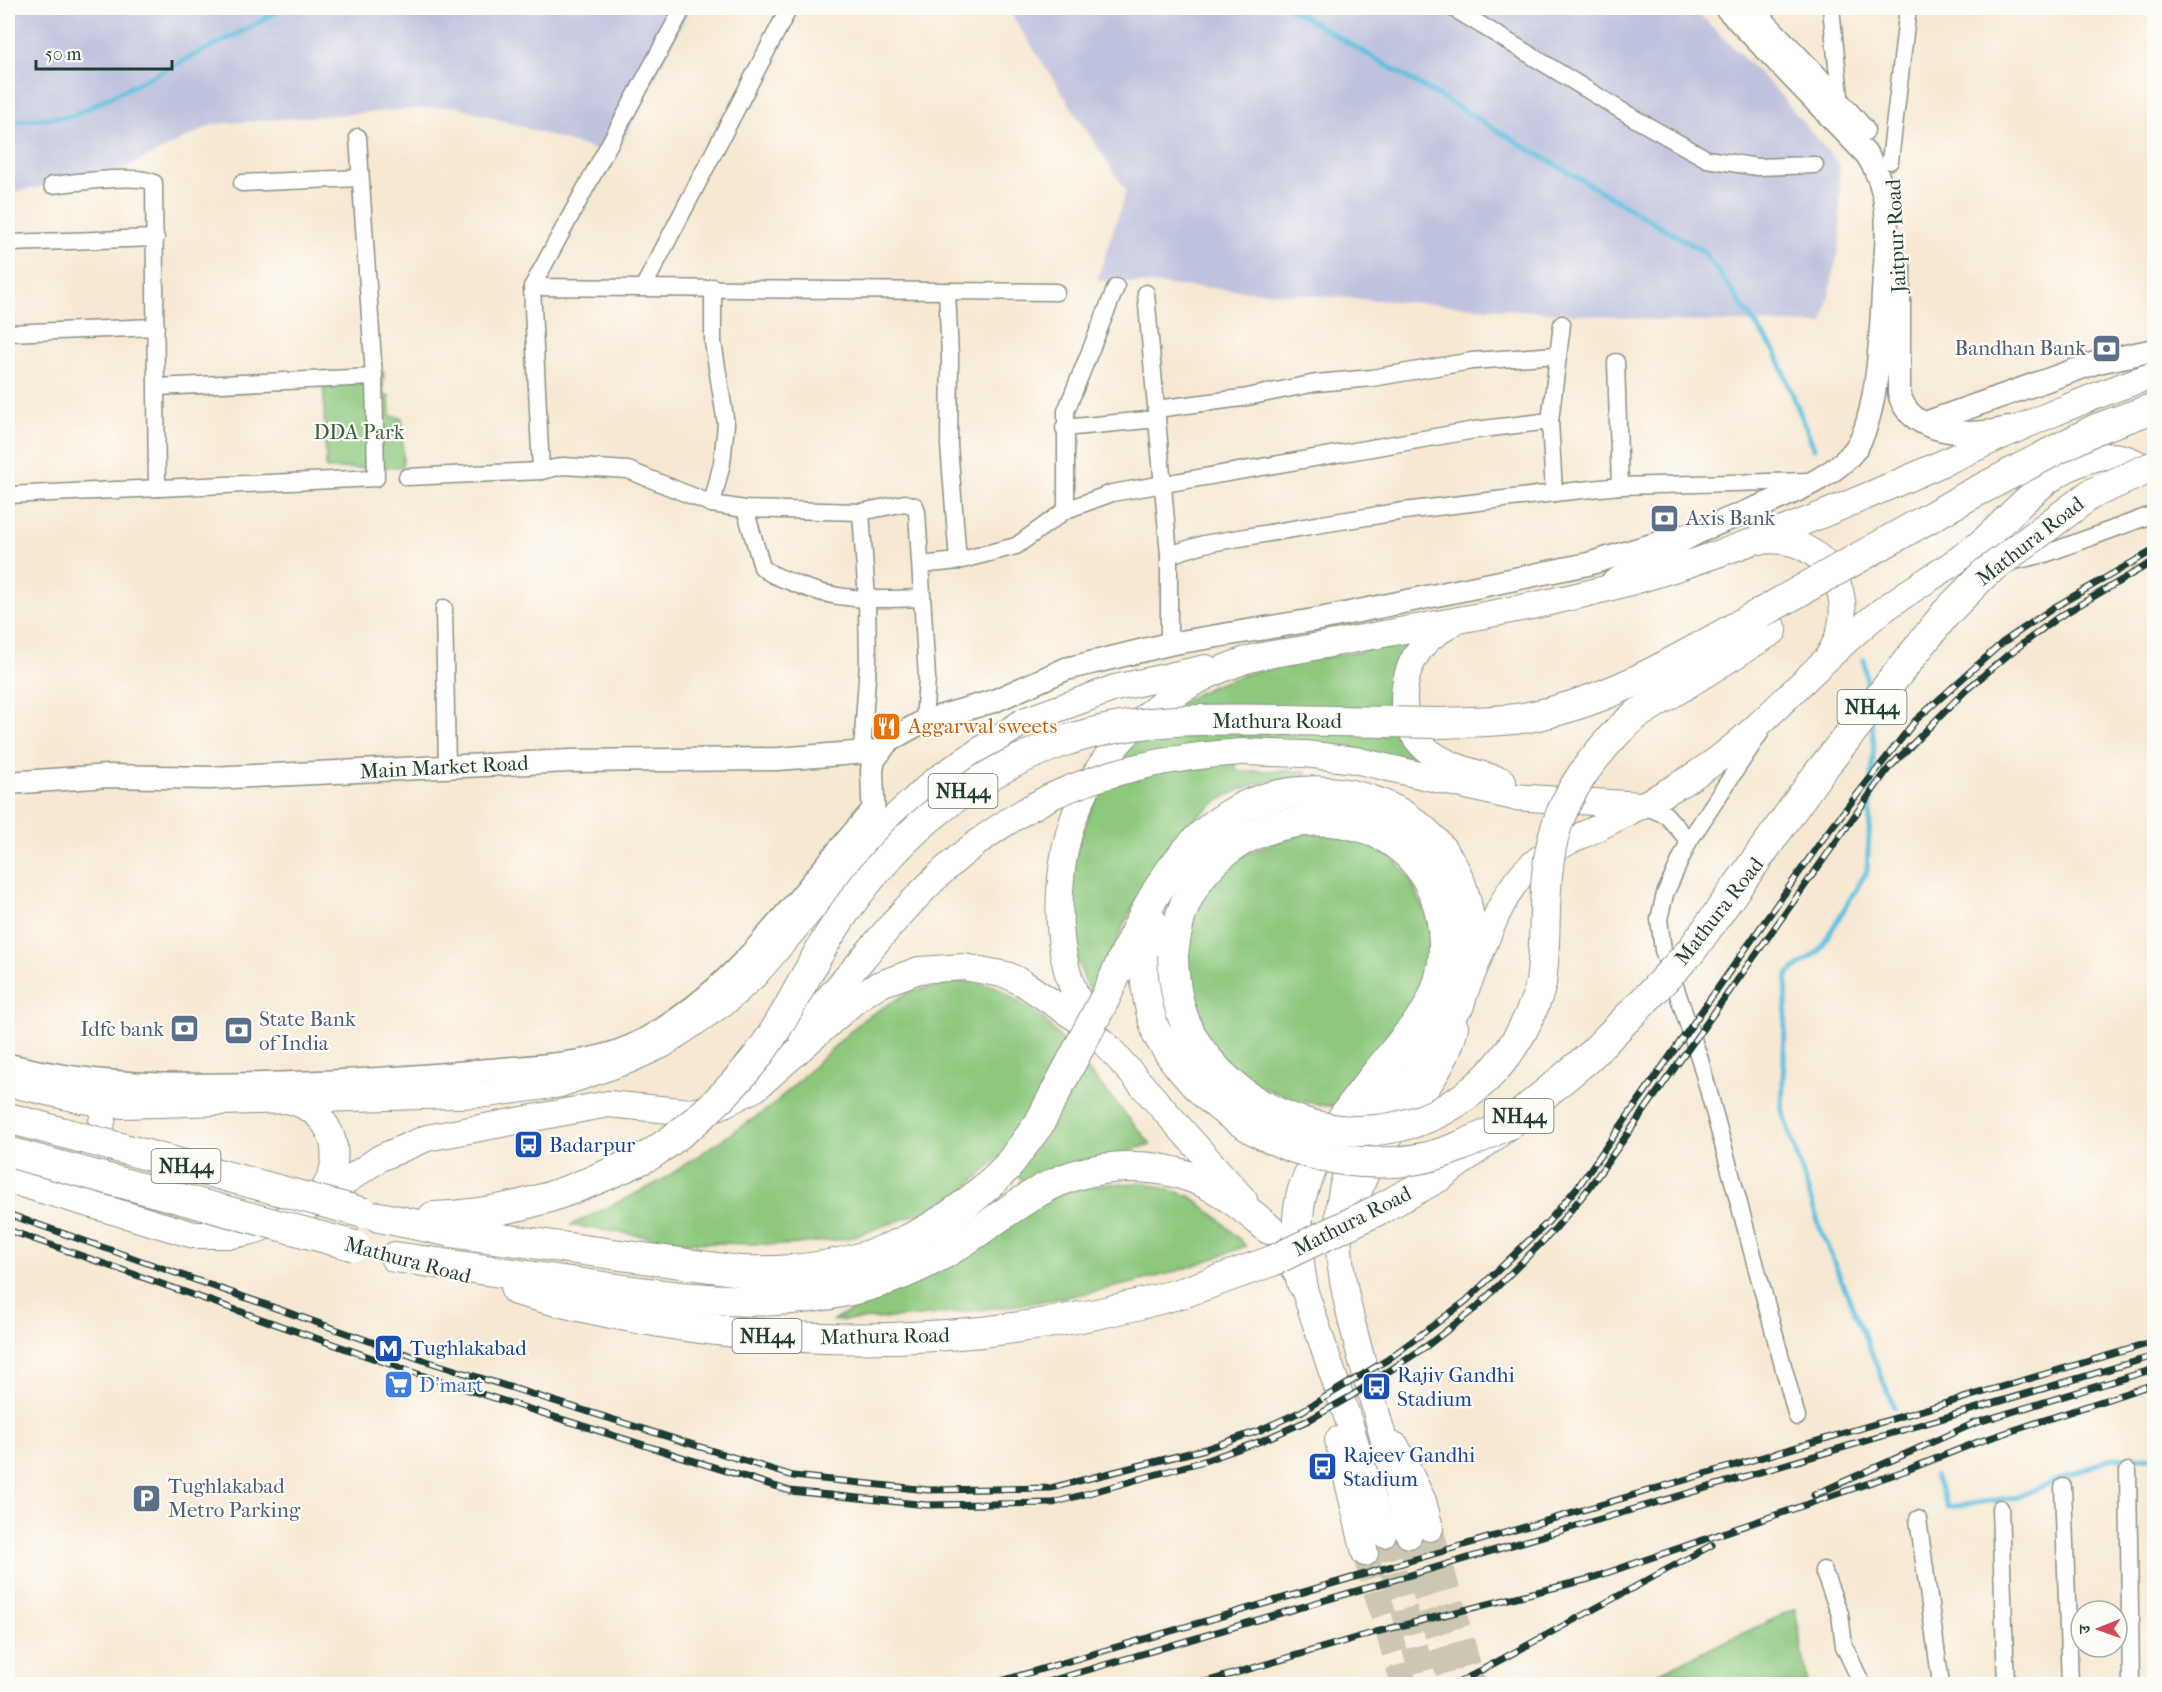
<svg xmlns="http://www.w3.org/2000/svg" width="2162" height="1692" font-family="'IM FELL French Canon','Noto Serif Devanagari',serif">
	<rect width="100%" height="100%" fill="#fdfcf7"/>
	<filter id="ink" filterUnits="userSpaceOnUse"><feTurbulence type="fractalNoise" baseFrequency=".0167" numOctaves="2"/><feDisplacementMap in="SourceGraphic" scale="12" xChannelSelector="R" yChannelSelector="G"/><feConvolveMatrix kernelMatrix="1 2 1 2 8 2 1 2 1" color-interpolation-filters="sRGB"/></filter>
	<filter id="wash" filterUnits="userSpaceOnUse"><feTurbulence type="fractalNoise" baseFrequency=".008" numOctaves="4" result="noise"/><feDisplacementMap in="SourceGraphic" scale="24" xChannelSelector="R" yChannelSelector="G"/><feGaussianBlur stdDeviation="1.35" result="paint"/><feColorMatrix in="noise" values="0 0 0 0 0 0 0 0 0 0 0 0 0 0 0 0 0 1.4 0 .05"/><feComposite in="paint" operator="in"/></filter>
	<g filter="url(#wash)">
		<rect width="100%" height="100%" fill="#f7e8d3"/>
		<g fill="#bfc2dd">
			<polygon points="8,8 690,8 615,156 456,106 214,124 117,172 8,193"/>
			<polygon points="1007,8 1693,8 1776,90 1839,165 1841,236 1823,324 1671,321 1097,280 1126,191"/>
		</g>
		<g fill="#8bc77c" stroke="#558258" stroke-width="1.5">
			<polygon points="384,372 383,395 389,396 390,416 402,418 403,467 326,469 323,373"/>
			<path d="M1412,642L1397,728L1404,745L1414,760L1292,739L1237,738L1236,771H1306V778C1292,779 1278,779 1265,782C1164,804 1130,915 1092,997C1083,976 1074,956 1071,933C1058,833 1121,726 1213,686C1268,662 1351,654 1412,642Z"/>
			<path d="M1313,832L1366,843L1390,856L1411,878L1430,926L1429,978L1417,1003L1338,1107C1291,1103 1244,1086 1213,1048C1198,1030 1185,986 1183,963C1181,934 1205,887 1225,869C1249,846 1282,841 1313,832Z"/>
			<polygon points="957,981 995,986 1043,1018 1151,1144 1024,1182 1000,1156 960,1195 929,1210 846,1239 787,1245 682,1242 571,1225 659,1182 772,1106 862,1020 909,992"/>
			<path d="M1147,1183L1190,1196L1219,1219L1246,1246C1219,1256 1191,1268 1163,1275C1055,1305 944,1317 832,1321L931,1270L1061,1193L1104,1184Z"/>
			<polygon points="1795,1609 1808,1684 1634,1684"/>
		</g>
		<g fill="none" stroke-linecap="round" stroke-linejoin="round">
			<g stroke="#61c1df" stroke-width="5">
				<polyline points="1289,8 1704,252 1776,353 1814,448"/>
				<polyline points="8,122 72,116 251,27 282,8"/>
				<polyline points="1864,660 1868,694"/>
				<polyline points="1872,724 1874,743 1867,871 1819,951 1787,975 1782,1109 1821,1231 1894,1407"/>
				<polyline points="1935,1476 1948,1507 2017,1497 2112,1458 2154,1457"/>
			</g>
		</g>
	</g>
	<g filter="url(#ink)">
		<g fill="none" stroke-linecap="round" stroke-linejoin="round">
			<g stroke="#ccc6b3" stroke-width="26" stroke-dasharray="26 13" stroke-linecap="butt">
				<polyline points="1430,1528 1473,1684"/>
				<polyline points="1383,1534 1425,1684"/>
				<polyline points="1409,1535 1452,1684"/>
				<polyline points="1365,1553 1404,1684"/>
			</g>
			<defs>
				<g id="street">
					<polyline points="1453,8 1632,117 1707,159 1757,167 1815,165"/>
					<polyline points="1831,8 1841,105"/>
					<polyline points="1890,161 1908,8"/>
					<polyline points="242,183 360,178"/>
					<path d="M52,185C71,183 140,173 154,183L157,488"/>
					<polyline points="8,243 156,238"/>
					<polyline points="644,286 789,8"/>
					<polyline points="532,287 1056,292"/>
					<polyline points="947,291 950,357 949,445 958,561"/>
					<polyline points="1146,293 1169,555"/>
					<polyline points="8,333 156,327"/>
					<polyline points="1616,362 1620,486"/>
					<polyline points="157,387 374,377"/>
					<polyline points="1156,409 1242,398 1316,383 1372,378 1472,361 1558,355"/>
					<polyline points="1064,428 1157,419"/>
					<polyline points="541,471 532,287 683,8"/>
					<polyline points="407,477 541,471 563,466 628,470 712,504 745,509 861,512 867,600 868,662 862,752"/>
					<polyline points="1554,493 1550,421 1562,324"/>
					<polyline points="8,495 376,478 374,377 358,137"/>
					<polyline points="712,504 722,463 726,424 713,342 713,287"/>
					<path d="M745,509L762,567C770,575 781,578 791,582C836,602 874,600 922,598"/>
					<polyline points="1066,510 1066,411 1116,287"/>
					<polyline points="861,512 905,503 915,506 917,512 927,678 924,721"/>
					<polyline points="2010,562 2045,554 2154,514"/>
					<polyline points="921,565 958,561 1016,546 1066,510 1112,493 1475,430 1550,421"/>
					<polyline points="444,608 447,767"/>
					<polyline points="1169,644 1169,555 1204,544 1322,524 1404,511 1554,493 1620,486 1810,481"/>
					<polyline points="1760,733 1689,841 1665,894 1659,919 1663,950 1700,1060 1797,1417"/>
					<polyline points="1642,805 1666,815 1689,841"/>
					<polyline points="2128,1471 2131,1684"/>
					<polyline points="2063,1487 2070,1684"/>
					<polyline points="2000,1508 2006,1684"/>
					<polyline points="1918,1519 1941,1684"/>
					<polyline points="1823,1570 1840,1614 1844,1646 1862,1684"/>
				</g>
				<g id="secondary">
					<polyline points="1750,8 1816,76 1863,130"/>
					<path d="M1899,266V392C1908,437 1974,437 2009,428"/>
					<polyline points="1925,423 2098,362 2154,350"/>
					<path d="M1612,582C1641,565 1669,547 1699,532C1742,510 1836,486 1859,443C1878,408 1881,332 1883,292C1886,244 1895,197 1867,155L1726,8"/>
					<polyline points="8,783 108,776 210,778 570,761 778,759 880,751"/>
					<polyline points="874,825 872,770 874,760 888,741 924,721 994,701 1066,669 1169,644 1320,619 1588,564 1699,531"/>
					<path d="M8,1065C98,1087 172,1086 264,1084C339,1082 413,1078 488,1070C540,1065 597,1066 644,1040C743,985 800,891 873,810"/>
				</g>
				<g id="primary">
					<path d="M1761,541C1826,533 1864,599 1830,653"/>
					<path d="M1450,625C1441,630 1431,636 1424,644C1399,673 1395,723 1426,749C1447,767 1478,773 1503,781"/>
					<polyline points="1242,752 1305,754 1355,760 1514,797 1642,805"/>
					<path d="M1093,1026C1059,978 1055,918 1063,862C1077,764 1152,693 1243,661C1260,655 1280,653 1298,650C1336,643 1373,636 1410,629C1496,613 1584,598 1667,571C1761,541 1854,503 1945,462C2014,430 2081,399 2154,375"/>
					<path d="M801,1033C818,1008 839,986 859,963C920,889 964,842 1050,797"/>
					<polyline points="8,1083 82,1100 124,1105 488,1094 560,1084 629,1060 662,1045 726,1001 755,975 875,835 934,781 1024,721 1115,688 1206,668"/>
					<path d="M288,1100C335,1111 349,1161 318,1197"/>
					<polyline points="8,1180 194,1235 233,1235 253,1231 298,1214 380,1158 427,1138 608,1104 691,1112 720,1106 756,1088 858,998 878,985 919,970 964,967 1007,975 1023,983 1083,1023 1109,1048 1244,1200"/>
					<polyline points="86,1193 106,1104"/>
					<path d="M1354,1218C1358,1142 1441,1099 1455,1027"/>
					<polyline points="1293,1266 1302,1283 1350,1425 1383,1534"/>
					<polyline points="1338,1440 1365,1553"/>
					<polyline points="1396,1446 1423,1501 1430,1528"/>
					<path d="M1409,1535C1397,1491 1386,1447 1374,1404C1356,1337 1323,1243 1346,1175C1368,1110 1427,1067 1458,1007C1478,967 1494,904 1524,872C1544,851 1575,839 1601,826C1641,806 1682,786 1718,759C1774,716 1819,661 1874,617C1907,590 1946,571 1979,544C2017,512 2046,468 2099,457C2121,453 2137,462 2154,474"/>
				</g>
				<g id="highway">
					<path d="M1436,723C1465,722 1494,722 1523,718C1611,703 1685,655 1761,613"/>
					<polyline points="1618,731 1636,715 1772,630"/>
					<path d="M1152,922C1139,960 1146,998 1158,1035"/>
					<path d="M1173,955C1176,932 1180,911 1192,890C1249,792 1416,795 1441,916C1448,951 1443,981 1426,1012C1390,1058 1314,1142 1301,1197C1295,1225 1297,1255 1302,1283"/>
					<path d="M1105,998C1136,932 1162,857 1227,816C1305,766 1427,793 1461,885C1475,925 1472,965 1459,1005"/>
					<polyline points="1382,1208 1440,1176 1509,1124 1589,1057 1641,1004"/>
					<path d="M379,1217L457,1233L740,1271C847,1275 932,1244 1007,1167"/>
					<path d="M433,1217C517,1214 575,1191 650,1155"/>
					<path d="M395,1257C458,1266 521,1275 584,1284C652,1294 723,1305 792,1299C843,1295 893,1282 938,1257C975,1237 1006,1209 1043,1189C1094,1161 1161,1159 1213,1187C1233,1198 1251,1214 1269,1229"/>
					<path d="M516,1290C738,1352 963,1356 1185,1292"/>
				</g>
			</defs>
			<use href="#street" stroke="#8b9284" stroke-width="19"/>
			<use href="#secondary" stroke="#8b9284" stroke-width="25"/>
			<use href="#primary" stroke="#8b9284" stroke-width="28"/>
			<use href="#highway" stroke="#8b9284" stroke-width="32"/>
			<use href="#street" stroke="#fff" stroke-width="16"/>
			<use href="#secondary" stroke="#fff" stroke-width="22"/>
			<use href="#primary" stroke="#fff" stroke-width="26"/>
			<use href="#highway" stroke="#fff" stroke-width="30"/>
			<defs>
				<g id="rail">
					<polyline points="8,1214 423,1360 793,1476 928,1490 1051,1488 1205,1449 1258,1431 1302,1411 1387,1360 1466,1301 1548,1222 1580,1184 1827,833 1916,720 2002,643 2053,608 2154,550"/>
					<polyline points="8,1230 418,1374 790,1491 927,1505 1053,1503 1204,1461 1261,1441 1309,1420 1353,1395 1428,1345 1477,1307 1555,1229 1589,1188 1888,769 1966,690 2009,654 2057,618 2154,561"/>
					<polyline points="1814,1495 1975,1423 2154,1369"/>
					<polyline points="991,1684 2154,1342"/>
					<polyline points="1040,1684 2154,1356"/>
					<polyline points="1198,1684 1376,1632 1589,1579 1907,1470 1978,1442 2154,1384"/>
					<polyline points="1456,1684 1712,1545"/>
				</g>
			</defs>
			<use href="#rail" stroke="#1f3d34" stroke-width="7"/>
			<use href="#rail" stroke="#fdfcf7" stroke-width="4.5" stroke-dasharray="14" stroke-linecap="butt"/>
			<defs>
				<path id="primary-bridge" d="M1050,797C1111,769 1175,756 1242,752"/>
				<g id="highway-bridge">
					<polyline points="1761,613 1966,497 2096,429 2154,408"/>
					<path d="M1173,955C1174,1012 1190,1048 1233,1085C1272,1118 1326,1135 1377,1130C1444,1123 1498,1081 1527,1021C1532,1009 1539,995 1541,983C1548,930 1540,876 1557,825C1569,788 1592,759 1618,731"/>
					<polyline points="1641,1004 1691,951 1818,774 1946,613 1984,574 2091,494 2154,466"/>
					<path d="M1158,1035C1210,1126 1319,1179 1423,1158C1453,1152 1481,1137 1509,1124"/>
					<polyline points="8,1118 364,1213"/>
					<polyline points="8,1152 355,1246"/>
					<path d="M650,1155C691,1128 727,1095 757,1057C787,1018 806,971 832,931C889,842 962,777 1062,742C1132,717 1212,719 1285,720C1335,721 1386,722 1436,723"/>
					<polyline points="1007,1167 1039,1124 1105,998"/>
					<polyline points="1185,1292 1272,1261 1382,1208"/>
				</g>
			</defs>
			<use href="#primary-bridge" stroke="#8b9284" stroke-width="28" stroke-linecap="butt"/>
			<use href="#highway-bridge" stroke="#8b9284" stroke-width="32" stroke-linecap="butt"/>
			<use href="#primary-bridge" stroke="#fff" stroke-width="26"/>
			<use href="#highway-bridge" stroke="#fff" stroke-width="30"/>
		</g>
	</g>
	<defs>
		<symbol id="bank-square" viewBox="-11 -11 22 22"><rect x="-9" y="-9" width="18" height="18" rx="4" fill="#5c6f8a" stroke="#fdfcf7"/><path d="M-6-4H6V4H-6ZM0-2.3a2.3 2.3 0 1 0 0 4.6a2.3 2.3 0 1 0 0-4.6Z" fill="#fff"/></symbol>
		<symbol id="restaurant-square" viewBox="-11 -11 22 22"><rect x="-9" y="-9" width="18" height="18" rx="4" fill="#e8710a" stroke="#fdfcf7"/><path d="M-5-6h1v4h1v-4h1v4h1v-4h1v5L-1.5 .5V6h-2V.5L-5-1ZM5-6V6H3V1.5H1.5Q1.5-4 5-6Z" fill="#fff"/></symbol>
		<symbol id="bus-square" viewBox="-11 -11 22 22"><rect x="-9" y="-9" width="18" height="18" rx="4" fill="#1a4fb4" stroke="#fdfcf7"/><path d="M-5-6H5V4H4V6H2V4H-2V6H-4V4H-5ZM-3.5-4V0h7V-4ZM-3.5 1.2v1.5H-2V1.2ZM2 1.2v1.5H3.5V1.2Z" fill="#fff"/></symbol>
		<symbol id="metro-square" viewBox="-11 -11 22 22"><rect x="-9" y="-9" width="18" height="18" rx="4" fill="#1a4fb4" stroke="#fdfcf7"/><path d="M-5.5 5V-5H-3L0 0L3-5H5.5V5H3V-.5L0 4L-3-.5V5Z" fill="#fff"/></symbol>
		<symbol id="supermarket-square" viewBox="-11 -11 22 22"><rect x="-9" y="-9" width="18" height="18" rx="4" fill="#3f7fe0" stroke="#fdfcf7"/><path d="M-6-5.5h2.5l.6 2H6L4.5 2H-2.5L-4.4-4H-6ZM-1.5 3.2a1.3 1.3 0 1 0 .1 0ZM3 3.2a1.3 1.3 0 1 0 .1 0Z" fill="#fff"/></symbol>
		<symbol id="parking-square" viewBox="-11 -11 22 22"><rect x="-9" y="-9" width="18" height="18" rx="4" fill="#5c6f8a" stroke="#fdfcf7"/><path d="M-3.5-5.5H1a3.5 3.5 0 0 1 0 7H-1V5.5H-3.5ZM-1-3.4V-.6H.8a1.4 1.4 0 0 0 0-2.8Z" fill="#fff"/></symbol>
	</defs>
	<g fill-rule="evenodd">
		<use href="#bank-square" x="2090" y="332" width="33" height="33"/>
		<use href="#bank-square" x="1648" y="502" width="33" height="33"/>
		<use href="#restaurant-square" x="870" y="710" width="33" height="33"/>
		<use href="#bank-square" x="168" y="1012" width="33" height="33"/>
		<use href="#bank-square" x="222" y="1014" width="33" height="33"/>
		<use href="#bus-square" x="512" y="1128" width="33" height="33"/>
		<use href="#metro-square" x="372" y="1332" width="33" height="33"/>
		<use href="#supermarket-square" x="382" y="1368" width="33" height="33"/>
		<use href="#bus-square" x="1360" y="1370" width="33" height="33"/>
		<use href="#bus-square" x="1306" y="1450" width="33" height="33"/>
		<use href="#parking-square" x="130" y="1482" width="33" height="33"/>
	</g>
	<g text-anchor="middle" stroke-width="4.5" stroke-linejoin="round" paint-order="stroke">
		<g fill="#fdfcf7" stroke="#62766e" stroke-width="1.5">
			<rect x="1837.5" y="690" width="69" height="34" rx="4.5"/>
			<rect x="928.5" y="774" width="69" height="34" rx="4.5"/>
			<rect x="1484.5" y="1099" width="69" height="34" rx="4.5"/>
			<rect x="151.5" y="1149" width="69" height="34" rx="4.5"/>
			<rect x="732.5" y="1319" width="69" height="34" rx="4.5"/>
		</g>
		<g font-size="20" font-weight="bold" fill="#1f3d34">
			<text x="1872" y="714">NH44</text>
			<text x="963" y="798">NH44</text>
			<text x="1519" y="1123">NH44</text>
			<text x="186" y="1173">NH44</text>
			<text x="767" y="1343">NH44</text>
		</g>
		<g font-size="21" fill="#1f3d34" stroke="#fdfcf7">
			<text transform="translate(1896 236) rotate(-93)" y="7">Jaitpur Road</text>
			<text transform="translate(2030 541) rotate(-38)" y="7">Mathura Road</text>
			<text x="1277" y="728">Mathura Road</text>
			<text transform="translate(444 767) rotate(-3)" y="7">Main Market Road</text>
			<text transform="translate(1719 911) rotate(-52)" y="7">Mathura Road</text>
			<text transform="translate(1352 1221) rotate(-27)" y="7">Mathura Road</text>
			<text transform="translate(408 1260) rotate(15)" y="7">Mathura Road</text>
			<text transform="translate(885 1336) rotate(-1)" y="7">Mathura Road</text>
		</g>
		<g font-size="21" fill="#4e5e75" stroke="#fdfcf7" text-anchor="start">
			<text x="2086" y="355" text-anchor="end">Bandhan Bank</text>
			<text x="1686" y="525">Axis Bank</text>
			<text x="259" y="1026">State Bank<tspan x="259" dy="24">of India</tspan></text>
			<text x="164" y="1036" text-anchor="end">Idfc bank</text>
			<text x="168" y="1493">Tughlakabad<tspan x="168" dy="24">Metro Parking</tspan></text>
		</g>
		<g font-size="21" fill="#3a6046" stroke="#fdfcf7">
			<text x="359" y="439">DDA Park</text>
		</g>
		<g font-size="21" fill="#c56008" stroke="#fdfcf7" text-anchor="start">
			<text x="908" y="733">Aggarwal sweets</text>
		</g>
		<g font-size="21" fill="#164399" stroke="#fdfcf7" text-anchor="start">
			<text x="549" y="1152">Badarpur</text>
			<text x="410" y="1355">Tughlakabad</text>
			<text x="1397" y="1382">Rajiv Gandhi<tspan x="1397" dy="24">Stadium</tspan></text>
			<text x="1343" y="1462">Rajeev Gandhi<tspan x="1343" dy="24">Stadium</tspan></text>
		</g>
		<g font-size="21" fill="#366cbe" stroke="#fdfcf7" text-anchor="start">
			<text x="419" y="1392">D'mart</text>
		</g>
	</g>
	<rect width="2162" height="1692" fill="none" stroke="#fdfcf7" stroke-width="30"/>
	<g transform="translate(2099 1629) rotate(269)"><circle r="28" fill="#fdfcf7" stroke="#a4b0a9" stroke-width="1.5"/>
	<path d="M0-4.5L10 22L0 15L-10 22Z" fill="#d1495b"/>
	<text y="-9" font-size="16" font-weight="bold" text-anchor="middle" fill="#1f3d34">उ</text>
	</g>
	<path d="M36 60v9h136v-9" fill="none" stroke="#1f3d34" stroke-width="3"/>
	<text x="45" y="60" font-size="18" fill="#1f3d34" stroke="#fdfcf7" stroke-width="4.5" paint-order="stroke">50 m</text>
</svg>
